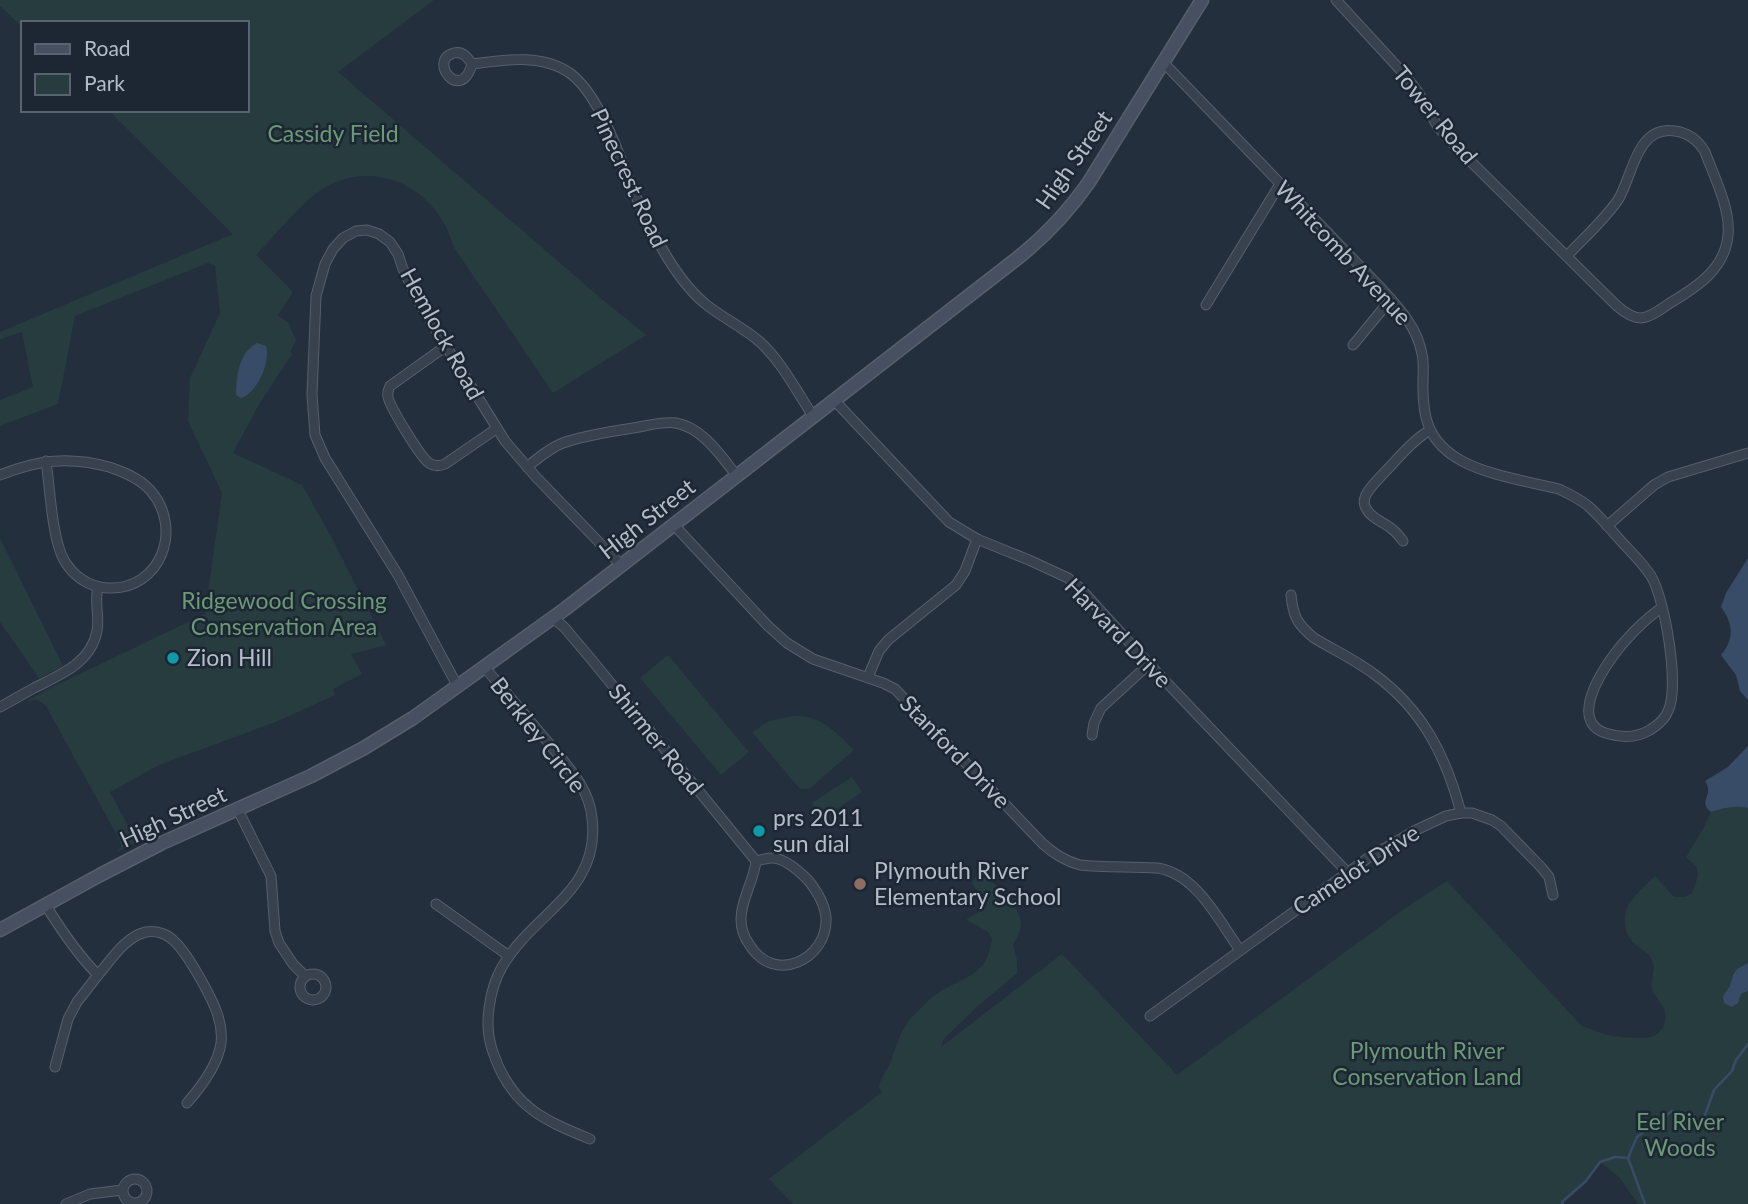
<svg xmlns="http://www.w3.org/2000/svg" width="1748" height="1204" font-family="Lato,sans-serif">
	<rect width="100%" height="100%" fill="#242f3e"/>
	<g fill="#263c3f">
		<path d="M0,0H434L338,72L603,300L646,335L553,393L453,246C438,188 374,156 321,190C299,205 275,236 256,255L293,292L277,316L288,322L296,340L290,352L292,354L257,408L233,453L302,485L332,538L386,645L351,654L362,674L333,689L335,695L278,721L159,765L110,792L133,835L138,838H144L117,852L121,847L120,841L46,706L38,700L27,701L46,690L205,614L222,493L188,421L190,378L220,313L215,266L208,263L75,316L58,404L0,426V400L33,387L22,332L0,339V332L233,234L108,110H247V23H23V28L0,6Z"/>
		<polygon points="0,538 63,666 39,678 0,622"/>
		<polygon points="668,655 749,752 721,775 640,678"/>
		<path d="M794,716C821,715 836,732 854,750L809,789H800L752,732L769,721Z"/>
		<polygon points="852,777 862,792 823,818 812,803"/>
		<path d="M1741,806L1748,808V963C1726,974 1729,983 1738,1003L1741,994L1748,991V1204H1638L1620,1178L1600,1162L1586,1181L1562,1202L1563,1204H793L769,1179L882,1092L879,1088C880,1078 886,1072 890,1063C897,1046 900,1029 914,1015C921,1008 930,998 938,993C965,976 988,976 992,938L987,931L966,920L987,906L972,883L977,875C993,876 1021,908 1021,924C1021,931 1016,939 1013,945L1017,960V973L978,1006L943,1040L941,1047L1062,954L1177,1075L1404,909L1447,881L1582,1026C1591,1029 1602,1034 1612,1036C1619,1037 1644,1039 1650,1037C1661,1035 1668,1022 1665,1012C1664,1003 1654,998 1652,989C1650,980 1656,971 1653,962C1648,946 1624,949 1625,919C1625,901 1643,888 1655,876L1674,897H1685L1692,893L1695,886L1698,875L1696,866L1686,857L1702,831L1711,812L1726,807Z"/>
	</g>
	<g fill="#394c67">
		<path d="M257,343L266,346C271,362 257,393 241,398L236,395C236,377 239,352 257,343Z"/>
		<path d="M1748,558V700L1740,691L1736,675L1721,655C1735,639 1733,623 1721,607L1726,593Z"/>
		<path d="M1748,746V808C1735,805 1723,808 1711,812C1697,801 1715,795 1705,781L1728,767Z"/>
		<polygon points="1748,963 1748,991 1741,994 1738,1003 1732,1007 1724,1003 1723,996 1730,986 1733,975 1737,969"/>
	</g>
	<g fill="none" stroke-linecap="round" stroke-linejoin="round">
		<g stroke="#394c67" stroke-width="2.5">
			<polyline points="1628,1158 1645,1204"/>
			<polyline points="1563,1204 1562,1202 1586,1181 1600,1162 1615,1157 1628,1158 1637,1137 1672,1111 1682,1114 1686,1124 1691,1125 1698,1123 1705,1115 1714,1090 1732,1071 1736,1060 1748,1044"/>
		</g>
		<defs>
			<g id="minor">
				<path d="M1336,0L1405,75L1418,92L1438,127L1457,148L1617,306C1624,312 1632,318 1641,318C1652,317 1662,308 1670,303C1697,287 1725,269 1728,235C1731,210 1714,176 1705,152C1698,140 1689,133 1675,131C1636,125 1633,176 1618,200C1604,220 1584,238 1567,256"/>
				<path d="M1163,62L1380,287C1398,307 1417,326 1422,354C1424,362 1423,372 1423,380C1422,416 1427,442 1462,461C1487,475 1530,482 1559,489C1569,494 1578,498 1587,505C1599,515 1609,528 1620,540C1630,551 1642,562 1651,576C1665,599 1680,687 1668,711C1665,719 1658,725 1650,730C1638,737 1623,738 1609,734C1562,723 1609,658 1627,639C1637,627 1649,617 1662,607"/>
				<path d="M472,64C461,104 427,60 454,53C463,51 467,57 472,64C503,60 543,53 571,74C600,96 620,157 633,190C643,213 654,236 667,257C678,275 691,293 708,306C725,319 744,328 760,342C782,362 797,392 813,416"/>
				<polyline points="1206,305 1280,184"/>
				<polyline points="1353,345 1391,299"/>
				<path d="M446,346L390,386C388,391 387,392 388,397C390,407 421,458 429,463C435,467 440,466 445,464L496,429"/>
				<polyline points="834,400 949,522 977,539 1029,560 1068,578 1079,587 1149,664 1347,872"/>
				<path d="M527,467C538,458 550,448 563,443C585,435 610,432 633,428C646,426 663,421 676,423C703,428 721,456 737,476"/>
				<path d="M0,475C38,460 68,456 109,467C124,472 139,478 150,490C184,528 161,591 107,588C89,587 73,576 64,560C52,539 50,488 46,461"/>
				<path d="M674,525L768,626L787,643L813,659L883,683L895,689L1043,844C1055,854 1065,861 1080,865C1105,868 1131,866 1157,868C1196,873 1219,921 1240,950"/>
				<polyline points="1607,526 1654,485 1668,477 1748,453"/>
				<path d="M1403,541C1400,537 1396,532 1392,529C1384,522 1371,519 1366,508C1363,503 1364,498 1367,493C1372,485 1379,478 1385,472C1399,457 1412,441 1430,430"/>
				<path d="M1291,595C1293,616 1297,624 1314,638C1334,650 1355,660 1374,674C1423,710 1446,756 1461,813"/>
				<path d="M553,618L564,627L591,659L756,861C754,881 741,899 741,919C741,928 744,937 749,944C774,986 828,959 826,918C825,904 816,890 808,880C799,871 785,858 772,858C767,858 761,860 756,861"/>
				<path d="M485,668C506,692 526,716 547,741C566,765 589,786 592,818C601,892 533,912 502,967C495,979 491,993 489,1008C487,1023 488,1040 494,1055C512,1106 543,1120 590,1139"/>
				<polyline points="868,677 879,651 888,640 956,585 965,571 977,539"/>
				<polyline points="458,687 398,575 325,458 315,435 312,395 316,296 325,264 333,249 343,238 356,231 367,230 379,234 390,242 398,254 403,269 420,304 505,441 536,477 621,565"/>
				<path d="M0,707C11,701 23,694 34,688C60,675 91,663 97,631C100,617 94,602 98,587"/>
				<polyline points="1092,735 1094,723 1101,708 1149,664"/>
				<polyline points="238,810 271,876 275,931 279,943 293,964 305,976"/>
				<path d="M45,904C61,930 77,954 98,975C111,960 126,936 146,932C156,930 168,934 175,942C188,954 213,999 218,1016C221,1025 222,1034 221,1043C218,1065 201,1087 187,1103"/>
				<polyline points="436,904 509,956"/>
				<circle cx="313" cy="987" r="13"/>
				<polyline points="1150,1016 1368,858 1416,830 1446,816 1461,813 1472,813 1492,820 1501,826 1541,867 1549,877 1553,895"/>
				<polyline points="55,1067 68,1019 77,1002 98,975"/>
				<circle cx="135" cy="1191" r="12"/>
				<polyline points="66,1204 90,1194 122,1190"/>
			</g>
			<path id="secondary" d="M0,930L100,875L162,843L311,776L364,748L413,718L565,609L1019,257C1046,235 1069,211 1089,182L1202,0"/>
		</defs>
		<use href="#minor" stroke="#565f6c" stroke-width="11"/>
		<use href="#secondary" stroke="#565f6c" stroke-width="15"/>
		<use href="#minor" stroke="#38414e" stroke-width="9"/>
		<use href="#secondary" stroke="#465061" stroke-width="12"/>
	</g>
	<g fill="#0f9aa8" stroke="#1d2633" stroke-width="2.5">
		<circle cx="173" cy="658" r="7"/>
		<circle cx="759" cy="831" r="7"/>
	</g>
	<circle fill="#8d6e63" stroke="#1d2633" stroke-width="2.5" cx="860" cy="884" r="7"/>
	<g text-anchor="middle" stroke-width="5" stroke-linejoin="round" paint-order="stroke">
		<g font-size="23" fill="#b4bcc9" stroke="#1d2633">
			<text transform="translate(1435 115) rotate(51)" y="8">Tower Road</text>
			<text transform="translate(1074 160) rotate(-55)" y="8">High Street</text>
			<text transform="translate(629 178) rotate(65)" y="8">Pinecrest Road</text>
			<text transform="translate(1343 253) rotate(47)" y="8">Whitcomb Avenue</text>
			<text transform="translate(442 334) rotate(61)" y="8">Hemlock Road</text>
			<text transform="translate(647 519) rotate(-38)" y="8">High Street</text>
			<text transform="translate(1118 633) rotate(46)" y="8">Harvard Drive</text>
			<text transform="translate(538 735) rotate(52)" y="8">Berkley Circle</text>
			<text transform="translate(656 739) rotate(51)" y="8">Shirmer Road</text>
			<text transform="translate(955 752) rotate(46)" y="8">Stanford Drive</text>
			<text transform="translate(173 817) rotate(-25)" y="8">High Street</text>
			<text transform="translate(1356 870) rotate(-33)" y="8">Camelot Drive</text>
		</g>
		<g font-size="23" fill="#6b9a76" stroke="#1d2633">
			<text x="333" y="142">Cassidy Field</text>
			<text x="284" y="609">Ridgewood Crossing<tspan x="284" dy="26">Conservation Area</tspan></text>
			<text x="1427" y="1059">Plymouth River<tspan x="1427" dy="26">Conservation Land</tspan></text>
			<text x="1680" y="1130">Eel River<tspan x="1680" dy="26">Woods</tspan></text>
		</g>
		<g font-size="23" fill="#b4bcc9" stroke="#1d2633" text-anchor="start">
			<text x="187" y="666">Zion Hill</text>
			<text x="773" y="826">prs 2011<tspan x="773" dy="26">sun dial</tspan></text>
			<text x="874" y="879">Plymouth River<tspan x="874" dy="26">Elementary School</tspan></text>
		</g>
	</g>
	<rect x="21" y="21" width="228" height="91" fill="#1d2633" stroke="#59626f" stroke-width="2"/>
	<rect x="35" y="44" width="35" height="10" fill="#465061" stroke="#59626f" stroke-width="2"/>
	<text x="84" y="56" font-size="21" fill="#b4bcc9">Road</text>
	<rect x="35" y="74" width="35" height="21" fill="#263c3f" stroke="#59626f" stroke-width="2"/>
	<text x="84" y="91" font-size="21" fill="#b4bcc9">Park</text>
</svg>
